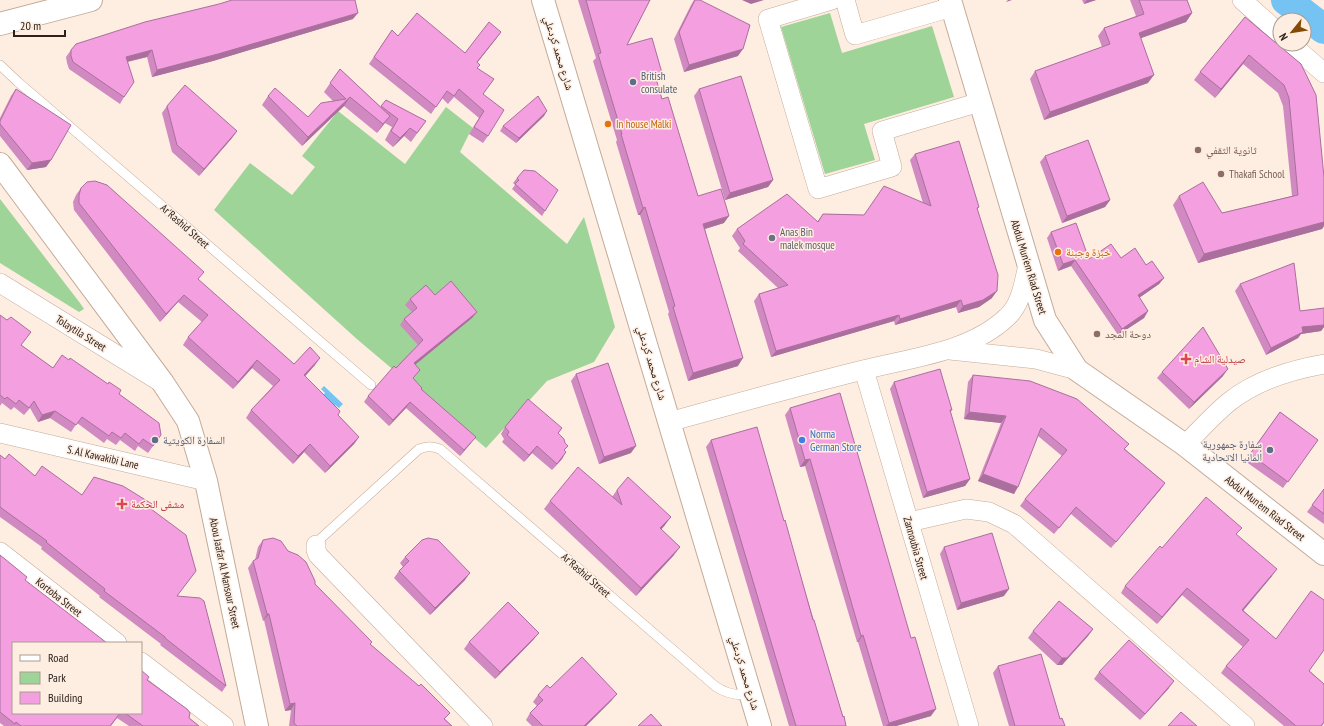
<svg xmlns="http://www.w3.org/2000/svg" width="1324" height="726" font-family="'PT Sans Narrow','Noto Naskh Arabic',sans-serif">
	<rect width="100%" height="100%" fill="#feede1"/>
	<g fill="#9ed498">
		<polygon points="830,13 842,53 932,26 954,97 864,124 875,160 825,174 781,27"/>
		<polygon points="446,107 473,128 469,134 460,152 567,244 584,217 615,327 594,362 547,381 486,448 358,340 214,210 250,163 292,195 315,167 302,156 338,111 405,164"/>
		<polygon points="0,199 80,303 84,309 79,312 0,263"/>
	</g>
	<polygon fill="#75c3f2" points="324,386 343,404 339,408 335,405 330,410 319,399 325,393 321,389"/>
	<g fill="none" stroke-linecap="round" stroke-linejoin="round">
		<polyline stroke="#75c3f2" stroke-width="30" points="1286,0 1324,29"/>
		<defs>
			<g id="lane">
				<polyline points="0,65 18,82 371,385"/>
				<path d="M316,545L318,541L419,449C427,446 432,446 440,449L715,686C726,694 737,696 751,694"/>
			</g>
			<g id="street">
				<polyline points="832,0 768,19 818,189 892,167 882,131 980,102"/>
				<polyline points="845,0 855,35 952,7"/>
				<polyline points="1242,0 1280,34"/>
				<polyline points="1291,44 1324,73"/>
				<polyline points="0,283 159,381"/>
				<polyline points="950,350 1036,359 1077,370"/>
				<polyline points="864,370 969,726"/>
				<path d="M669,422C734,404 798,386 863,370C910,358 971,352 1007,317C1021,305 1024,282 1028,265"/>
				<polyline points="0,433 206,481"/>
				<path d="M1185,445C1199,431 1213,415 1229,402C1256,380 1290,370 1324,364"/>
				<polyline points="909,522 966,509 989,512 1014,524 1245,726"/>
				<polyline points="316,545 316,550 318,555 483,726"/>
				<polyline points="0,552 117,643"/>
				<polyline points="141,662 224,726"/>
			</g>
			<g id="secondary">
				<polyline points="543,0 760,726"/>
				<polyline points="950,0 1045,320 1077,370 1185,445 1324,554"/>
				<polyline points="0,24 91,0"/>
				<polyline points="0,164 163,383 188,421 206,481 257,726"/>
			</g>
		</defs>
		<use href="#lane" stroke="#c4ab98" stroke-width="10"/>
		<use href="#street" stroke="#c4ab98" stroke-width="20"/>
		<use href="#secondary" stroke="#c4ab98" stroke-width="24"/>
		<use href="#lane" stroke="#fff" stroke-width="9"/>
		<use href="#street" stroke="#fff" stroke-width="19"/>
		<use href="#secondary" stroke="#fff" stroke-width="22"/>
	</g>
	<g fill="#d189c1">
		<polygon points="578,0 650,0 627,45 662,73 656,81 662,99 698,196 724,223 705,229 738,366 688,381 668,314 669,312 640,215 638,215 616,142 617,140 593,61 596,58"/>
		<polygon points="694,0 700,0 738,56 684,72 674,39 691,5"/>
		<polygon points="1082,0 1096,0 1084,4"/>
		<polygon points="1130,0 1187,0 1192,13 1186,22 1141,38 1148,83 1044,120 1030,79 1035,71 1102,47 1098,36 1104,28 1136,16"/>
		<polygon points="1245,17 1301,64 1324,177 1324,226 1322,229 1198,263 1173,205 1179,196 1222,213 1292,196 1283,106 1278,93 1243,64 1215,98 1194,80 1200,72"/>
		<polygon points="353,19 213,61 152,77 147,57 128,62 124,97 120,104 69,69 67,63 66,57 71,50"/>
		<polygon points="392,30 398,36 465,53 501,32 477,63 478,68 483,94 488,136 483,143 469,134 479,118 454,97 448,104 442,98 431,114 369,64"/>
		<polygon points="340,69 381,107 386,100 426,121 411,142 404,136 393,147 385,140 392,127 385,123 377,133 344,106 302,146 262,105 268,96 308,117 333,101 324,92"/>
		<polygon points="16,89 51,160 46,167 27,170 0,136 0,118 11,96"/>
		<polygon points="699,89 773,180 768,187 725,200 694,96"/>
		<polygon points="167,106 237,131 232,138 199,176 172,152 162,113"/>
		<polygon points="544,116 516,143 500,131 503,126"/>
		<polygon points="915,154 979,207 977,209 992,298 979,307 958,313 956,307 895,325 894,321 771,357 754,301 759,294 778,288 738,251 740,248 732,236 737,229 817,222 823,214 864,215 923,203 910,160"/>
		<polygon points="1045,156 1110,200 1105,207 1062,223 1040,162"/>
		<polygon points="517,178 545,211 542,216 512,189 515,185 513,183"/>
		<polygon points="81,188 198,280 294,364 315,365 305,376 338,415 359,437 354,444 325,473 304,452 293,464 246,418 251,410 273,386 252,368 233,389 183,345 188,337 202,322 178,302 160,322 74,210 73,202 76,195"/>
		<polygon points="1051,232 1089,259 1121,258 1146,265 1164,278 1159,284 1139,298 1148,311 1144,318 1118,335 1071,266 1058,271 1047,238"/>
		<polygon points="1240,284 1300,311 1324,310 1324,327 1321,331 1301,334 1298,338 1266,355 1235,291"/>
		<polygon points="435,295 477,312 472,318 416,364 413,379 421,389 471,443 460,456 406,408 389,426 364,402 368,396 418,345 400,325 404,319 412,312 405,305 410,299"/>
		<polygon points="0,315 21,345 53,368 119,394 161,435 148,453 138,446 135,451 120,440 116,445 107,439 104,443 77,423 71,432 50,418 38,422 30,408 24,415 14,407 11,410 2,403 0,406"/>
		<polygon points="1162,372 1223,376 1189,409 1157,378"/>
		<polygon points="576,374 631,453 599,464 571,381"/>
		<polygon points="973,375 1125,449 1165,483 1160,490 1111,548 1071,514 1054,534 1020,506 1025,499 1062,456 1038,436 1014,494 978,481 1001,423 964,419 968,382"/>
		<polygon points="894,382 952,410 950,412 970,479 965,486 923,498 890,389"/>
		<polygon points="790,408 931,716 896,726 883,726 858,642 857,642 805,466 800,467 785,415"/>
		<polygon points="1280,412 1318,440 1283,488 1245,461"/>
		<polygon points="505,427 562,428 558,434 565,451 562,459 552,470 532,453 524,462 502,442 504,439 501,434"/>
		<polygon points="711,440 784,521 843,717 846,726 789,726 706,447"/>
		<polygon points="0,455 5,459 35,476 82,495 150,507 178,596 226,686 222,692 160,645 161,644 99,597 100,596 41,549 42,547 0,517"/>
		<polygon points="1324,489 1324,524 1307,512"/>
		<polygon points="617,490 665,525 661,530 674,555 636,596 544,509 550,501 612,497"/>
		<polygon points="1237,535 1272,576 1243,610 1324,684 1324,723 1322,726 1284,726 1221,673 1226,666 1243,647 1182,595 1157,624 1121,593 1125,586"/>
		<polygon points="263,540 288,551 315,584 370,644 452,726 289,726 291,710 285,711 264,620 263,621 248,568 253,561 255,560 258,547"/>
		<polygon points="944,547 1004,596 957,610 940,554"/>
		<polygon points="0,555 25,580 13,713 141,713 147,680 189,718 199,726 129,726 117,718 111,726 4,726 0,723"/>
		<polygon points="405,557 465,580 430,615 394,578 399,571 403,567 400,563"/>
		<polygon points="1093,629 1088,636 1062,665 1057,665 1028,638 1033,631"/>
		<polygon points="534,639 495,679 464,649 469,642"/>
		<polygon points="998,666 1060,719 1065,726 1009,726 993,673"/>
		<polygon points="1099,672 1169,688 1140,720 1094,679"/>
		<polygon points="550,688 612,700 586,726 532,726 526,720 530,713 537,706 533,702 538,695"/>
	</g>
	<g fill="#aa6f9d">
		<polygon points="742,0 764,0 751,4"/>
		<polygon points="1008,0 1012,0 1006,2"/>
		<polygon points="1087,0 1096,0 1084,4"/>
		<polygon points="358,13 353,19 213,61 152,77 157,70"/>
		<polygon points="1192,13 1186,22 1133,41 1139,33"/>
		<polygon points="501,32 496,39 472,69 477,62"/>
		<polygon points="743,49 738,56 684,72 689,65"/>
		<polygon points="152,50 147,57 121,63 126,57"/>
		<polygon points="1249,55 1243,64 1215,98 1221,89"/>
		<polygon points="662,73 657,80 650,83 655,75"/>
		<polygon points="1154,75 1148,83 1044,120 1050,112"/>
		<polygon points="350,97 344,106 302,146 308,137"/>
		<polygon points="547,111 544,116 516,143 519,138"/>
		<polygon points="390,116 384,124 377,133 383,124"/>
		<polygon points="410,128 404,136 393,147 400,138"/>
		<polygon points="237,131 232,138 199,176 204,169"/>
		<polygon points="51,160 46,167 27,170 32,163"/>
		<polygon points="773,180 768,187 725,200 730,193"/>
		<polygon points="1110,200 1105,207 1062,223 1067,216"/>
		<polygon points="645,207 640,215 638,215 643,208"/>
		<polygon points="729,216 724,223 698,231 703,224"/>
		<polygon points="1324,222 1324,226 1322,229 1198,263 1204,254"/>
		<polygon points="1075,260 1071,266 1058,271 1063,264"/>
		<polygon points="1164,278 1159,284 1133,302 1138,295"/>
		<polygon points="997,291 992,298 979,307 958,313 963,306"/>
		<polygon points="184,295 178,302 160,322 166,314"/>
		<polygon points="961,300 956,307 895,325 900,319"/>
		<polygon points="1148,311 1144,318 1118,335 1122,329"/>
		<polygon points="477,312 472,318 410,369 414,363"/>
		<polygon points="899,315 894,321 771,357 776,351"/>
		<polygon points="1324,325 1324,327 1321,331 1301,334 1298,338 1266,355 1271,348 1302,327"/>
		<polygon points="320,358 315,365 299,383 304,375"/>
		<polygon points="743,358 738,366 688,381 693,373"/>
		<polygon points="257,360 252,368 233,389 238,382"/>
		<polygon points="1228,369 1223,376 1189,409 1194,402"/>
		<polygon points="410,402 406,408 389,426 393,420"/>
		<polygon points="55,411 50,418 38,422 42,415"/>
		<polygon points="969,412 1006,416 1001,423 964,419"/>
		<polygon points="359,437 354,444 325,473 330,466"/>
		<polygon points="476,437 471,443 460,456 464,450"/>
		<polygon points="310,444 304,452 293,464 298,456"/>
		<polygon points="537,446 532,453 524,462 529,455"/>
		<polygon points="636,446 631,453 599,464 604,457"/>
		<polygon points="566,452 562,459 552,470 557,464"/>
		<polygon points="810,459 805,466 800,467 805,460"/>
		<polygon points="983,474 1018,487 1014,494 978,481"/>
		<polygon points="970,479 965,486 923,498 927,492"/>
		<polygon points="1165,483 1160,490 1111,548 1116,542"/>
		<polygon points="671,517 665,525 654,537 660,528"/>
		<polygon points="680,547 674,555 636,596 641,588"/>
		<polygon points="1277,569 1272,576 1238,617 1242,610"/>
		<polygon points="470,573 465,580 430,615 435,608"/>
		<polygon points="1187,588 1182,595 1157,624 1162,617"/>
		<polygon points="1009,589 1004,596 957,610 961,603"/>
		<polygon points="267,614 269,614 264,620 263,621"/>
		<polygon points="1093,629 1088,636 1062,665 1057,665 1062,658"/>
		<polygon points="539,633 534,639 495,679 500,672"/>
		<polygon points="863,635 858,642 857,642 861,636"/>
		<polygon points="1174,681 1169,688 1140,720 1145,714"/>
		<polygon points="617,694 612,700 586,726 584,726"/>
		<polygon points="295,703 291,710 285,711 290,704"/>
		<polygon points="936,709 931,716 896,726 886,726 889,723"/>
	</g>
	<g fill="#f39fe0" stroke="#aa6f9d">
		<polygon points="232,0 355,0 358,13 218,54 157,70 152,50 126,57 134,82 124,97 73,62 71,56 71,50 76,44 145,22 219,4"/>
		<polygon points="586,0 650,0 627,45 652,38 662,73 655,75 662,99 668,97 698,196 721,189 729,216 703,224 743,358 693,373 673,307 675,306 645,207 643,208 621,134 622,134 598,54 601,53"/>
		<polygon points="695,0 700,0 750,25 743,49 689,65 679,32"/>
		<polygon points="1139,0 1187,0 1192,13 1139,33 1154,75 1050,112 1035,71 1110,44 1104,28 1144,14"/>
		<polygon points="417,13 465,53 489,22 501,32 477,62 480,65 477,68 494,79 483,94 504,110 488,136 474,127 484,111 459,89 454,96 447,91 436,107 374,57 392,30 398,36"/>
		<polygon points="1245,17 1301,64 1316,95 1324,177 1324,222 1204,254 1179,196 1203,182 1222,213 1298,195 1289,98 1284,85 1249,55 1221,89 1200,72"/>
		<polygon points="340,69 390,116 383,124 350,97 308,137 268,96 275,88 308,117 321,103 346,99 330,83"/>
		<polygon points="741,76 773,180 730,193 699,89"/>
		<polygon points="185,85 237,131 204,169 177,145 167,106"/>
		<polygon points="16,89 71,125 51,160 32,163 0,124 0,121"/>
		<polygon points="538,96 547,111 519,138 503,126"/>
		<polygon points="386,100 426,121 417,133 410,128 400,138 391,131 398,119 381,106"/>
		<polygon points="1088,140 1110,200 1067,216 1045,156"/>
		<polygon points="959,141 979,207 977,208 998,275 997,291 983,300 963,306 961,300 900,319 899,315 776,351 759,294 788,285 743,244 745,241 737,229 787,194 818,222 823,214 864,215 884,186 931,206 915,154"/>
		<polygon points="524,170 535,171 558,190 545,211 515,184 519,180 517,178"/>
		<polygon points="95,181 107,185 204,272 198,279 294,364 310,347 320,358 304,375 340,411 338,415 359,437 330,466 310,444 298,456 251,410 280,380 257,360 238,382 188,337 208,315 184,295 166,314 79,203 79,195 81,188 87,182"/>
		<polygon points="1076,223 1089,259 1111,244 1121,258 1135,248 1146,265 1152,261 1164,278 1138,295 1148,311 1122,329 1075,260 1063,264 1051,232"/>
		<polygon points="1294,263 1300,311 1324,308 1324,325 1302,327 1303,332 1271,348 1240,284"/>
		<polygon points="451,281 477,312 414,363 420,370 413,378 422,388 421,389 476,437 464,450 410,402 393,420 368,396 394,366 396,368 423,340 404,319 417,308 410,299 426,285 435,295"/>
		<polygon points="0,315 7,320 11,317 31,332 21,345 53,368 62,355 69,360 70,358 108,384 109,382 121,390 119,394 159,423 161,435 153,446 143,439 139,444 125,433 121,438 112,432 109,436 82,417 76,425 55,411 42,415 34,401 29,408 19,400 16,404 7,397 5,399 0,395"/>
		<polygon points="1203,327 1228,369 1194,402 1162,372"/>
		<polygon points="608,363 636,446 604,457 576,374"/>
		<polygon points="940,369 952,410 950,410 970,479 927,492 894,382"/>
		<polygon points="973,375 1030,381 1077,399 1129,444 1124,449 1165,483 1116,542 1076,507 1059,528 1025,499 1067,450 1041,428 1018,487 983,474 1006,416 969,412"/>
		<polygon points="840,393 911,638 915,637 936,709 889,723 863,635 861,636 810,459 805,460 790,408"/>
		<polygon points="528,399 562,428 558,433 564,439 565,443 568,446 564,450 566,452 557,464 537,446 529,455 507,435 509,432 505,427"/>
		<polygon points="1280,412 1318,440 1288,482 1250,454"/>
		<polygon points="757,427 784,521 785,520 813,620 814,620 843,717 844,716 846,726 796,726 711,440"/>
		<polygon points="9,454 35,476 42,466 82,495 94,477 123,486 152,504 150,507 151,509 186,535 196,571 177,596 200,598 204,601 226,686 165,638 165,637 104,591 105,589 46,542 47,541 0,507 0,455 5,459"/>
		<polygon points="578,467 622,505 617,490 628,477 671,517 660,528 680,547 641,588 550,501"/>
		<polygon points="1324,489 1324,514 1312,505"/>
		<polygon points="1206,497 1242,528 1236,534 1277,569 1242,610 1276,639 1311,591 1324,600 1324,650 1309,671 1324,684 1324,722 1321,726 1296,726 1226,666 1249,640 1187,588 1162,617 1125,586 1160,546 1162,548"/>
		<polygon points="992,533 1009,589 961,603 944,547"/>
		<polygon points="273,538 281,541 288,551 298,555 306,562 315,581 315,584 372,642 370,644 419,686 421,684 450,713 444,719 452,726 297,726 294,723 295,703 290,704 269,614 267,614 253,561 258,558 263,540"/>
		<polygon points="428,538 438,540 470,573 435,608 399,571 409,561 405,557 422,540"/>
		<polygon points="0,555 27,577 25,580 107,643 13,643 13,713 120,713 110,726 21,726 16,722 15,724 0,712"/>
		<polygon points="1059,601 1093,629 1067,658 1062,658 1033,631"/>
		<polygon points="508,602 539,633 500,672 469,642"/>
		<polygon points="1129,640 1174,681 1145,714 1099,672"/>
		<polygon points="1041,654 1060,719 1062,718 1065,726 1015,726 998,666"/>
		<polygon points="582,657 617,694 584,726 543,726 530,713 543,700 538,695 547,685 550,688"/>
		<polygon points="141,670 149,677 147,680 187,709 190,713 189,718 199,726 143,726 125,713 141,713"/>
		<polygon points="1181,712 1197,726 1168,726"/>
		<polygon points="651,714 662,726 638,726"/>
	</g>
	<g fill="#5c6f8a" stroke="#feede1" stroke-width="1.5">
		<circle cx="633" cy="82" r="4"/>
		<circle cx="155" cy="440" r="4"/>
		<circle cx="1270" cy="450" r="4"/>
	</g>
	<g fill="#e8710a" stroke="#feede1" stroke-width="1.5">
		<circle cx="608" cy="124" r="4"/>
		<circle cx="1058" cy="252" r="4"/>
	</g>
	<g fill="#8d6e63" stroke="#feede1" stroke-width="1.5">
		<circle cx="1198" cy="150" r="4"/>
		<circle cx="1221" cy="174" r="4"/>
		<circle cx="1097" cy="334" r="4"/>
	</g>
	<circle fill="#6b7280" stroke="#feede1" stroke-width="1.5" cx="772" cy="238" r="4"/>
	<g fill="#e0444e" stroke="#feede1" stroke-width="1.5">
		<path d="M1184 353h4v4h4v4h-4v4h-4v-4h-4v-4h4z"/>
		<path d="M120 498h4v4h4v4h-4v4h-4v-4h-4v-4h4z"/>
	</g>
	<circle fill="#3f7fe0" stroke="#feede1" stroke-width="1.5" cx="802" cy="440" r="4"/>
	<g text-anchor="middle" stroke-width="3" stroke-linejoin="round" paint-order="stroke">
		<g font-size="11" fill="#2c221b" stroke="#feede1">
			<text transform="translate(559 53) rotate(73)" y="4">شارع محمد كردعلي</text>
			<text transform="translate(185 226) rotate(41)" y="4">Ar'Rashid Street</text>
			<text transform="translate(1029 267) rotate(73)" y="4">Abdul Mun'em Riad Street</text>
			<text transform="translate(81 333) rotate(32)" y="4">Tolaytila Street</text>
			<text transform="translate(652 363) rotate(73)" y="4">شارع محمد كردعلي</text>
			<text transform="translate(103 457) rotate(13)" y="4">S. Al Kawakibi Lane</text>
			<text transform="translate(1265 508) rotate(38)" y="4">Abdul Mun'em Riad Street</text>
			<text transform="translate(916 548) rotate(74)" y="4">Zannoubia Street</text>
			<text transform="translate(225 573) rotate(78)" y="4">Abou Jaafar Al Mansour Street</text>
			<text transform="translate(586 575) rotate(41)" y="4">Ar'Rashid Street</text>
			<text transform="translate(59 597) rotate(38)" y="4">Kortoba Street</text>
			<text transform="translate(745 673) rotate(73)" y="4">شارع محمد كردعلي</text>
		</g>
		<g font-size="11" fill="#4e5e75" stroke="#feede1" text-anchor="start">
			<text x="641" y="80">British<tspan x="641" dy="13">consulate</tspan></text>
			<text x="163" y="444">السفارة الكويتية</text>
			<text x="1262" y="448" text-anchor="end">سفارة جمهورية<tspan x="1262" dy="13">ألمانيا الاتحادية</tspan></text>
		</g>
		<g font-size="11" fill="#c56008" stroke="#feede1" text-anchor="start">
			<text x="616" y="128">In house Malki</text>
			<text x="1066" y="256">خبزة وجبنة</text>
		</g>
		<g font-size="11" fill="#785e54" stroke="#feede1" text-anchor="start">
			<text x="1206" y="154">ثانوية الثقفي</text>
			<text x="1229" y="178">Thakafi School</text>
			<text x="1105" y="338">دوحة المجد</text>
		</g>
		<g font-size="11" fill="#5b616d" stroke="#feede1" text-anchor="start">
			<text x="780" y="236">Anas Bin<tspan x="780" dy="13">malek mosque</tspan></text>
		</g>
		<g font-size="11" fill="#be3a42" stroke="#feede1" text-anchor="start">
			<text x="1194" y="363">صيدلية الشام</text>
			<text x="131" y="508">مشفى الحكمة</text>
		</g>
		<g font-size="11" fill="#366cbe" stroke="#feede1" text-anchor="start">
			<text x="810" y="438">Norma<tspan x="810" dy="13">German Store</tspan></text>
		</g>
	</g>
	<rect x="12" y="642" width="130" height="72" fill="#feede1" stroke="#aa9c92"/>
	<rect x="20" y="655" width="20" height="6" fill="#ffffff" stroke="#aa9c92"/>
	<text x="48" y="662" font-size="12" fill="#2c221b">Road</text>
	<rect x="20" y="672" width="20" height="12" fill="#9ed498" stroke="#aa9c92"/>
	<text x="48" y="682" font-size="12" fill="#2c221b">Park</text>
	<rect x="20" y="692" width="20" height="12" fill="#f39fe0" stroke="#aa9c92"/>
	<text x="48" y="702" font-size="12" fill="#2c221b">Building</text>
	<g transform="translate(1292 32) rotate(240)"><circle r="19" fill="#feede1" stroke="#aa9c92"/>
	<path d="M0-3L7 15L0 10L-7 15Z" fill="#854a03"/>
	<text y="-6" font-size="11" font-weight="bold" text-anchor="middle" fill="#2c221b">N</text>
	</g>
	<path d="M14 30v6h51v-6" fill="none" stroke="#2c221b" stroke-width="2"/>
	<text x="20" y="30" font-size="12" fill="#2c221b" stroke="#feede1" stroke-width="3" paint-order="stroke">20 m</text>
</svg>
